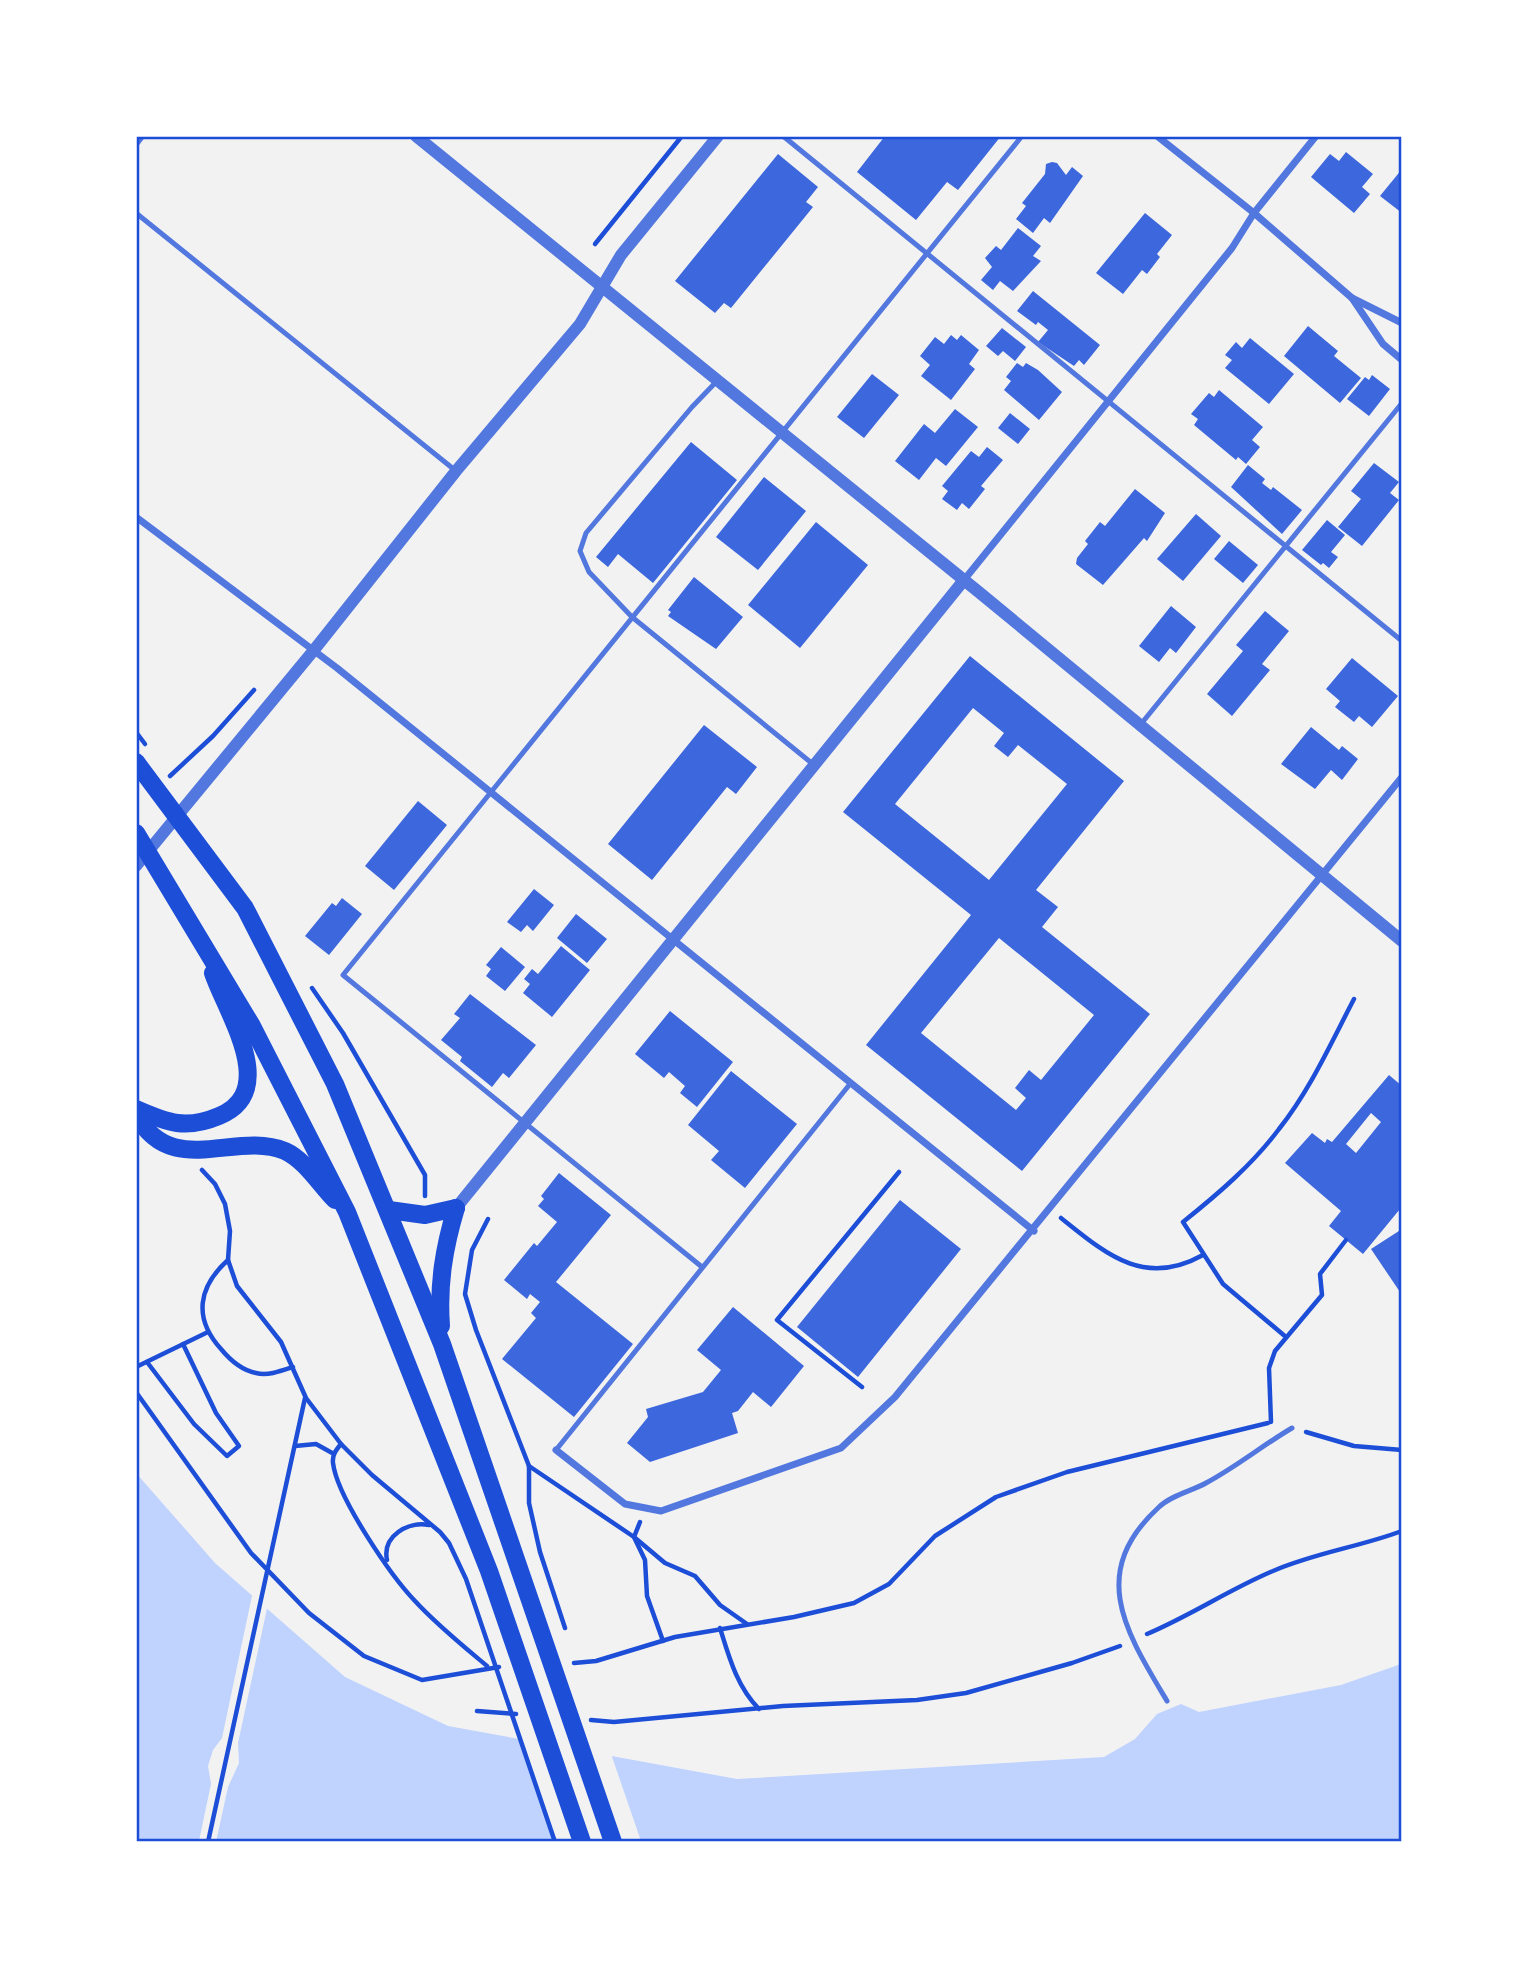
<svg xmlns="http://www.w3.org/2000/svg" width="1538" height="1978" font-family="'Exo 2',sans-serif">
	<rect width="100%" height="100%" fill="#f2f2f2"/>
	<polygon fill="#bfd3fe" points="136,1473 215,1563 345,1677 448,1726 737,1779 1104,1757 1135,1739 1157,1714 1181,1704 1199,1712 1341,1685 1401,1664 1401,1841 137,1841"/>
	<g fill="#f2f2f2">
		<polygon points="253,1591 268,1604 238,1743 239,1763 228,1787 216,1842 199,1841 211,1784 208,1766 213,1750 222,1738"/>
		<polygon points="517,1735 610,1751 641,1841 553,1841"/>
	</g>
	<g fill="#3d67dc" fill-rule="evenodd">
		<polygon points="885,136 1001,136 958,190 947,182 916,220 857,172"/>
		<polygon points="1346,152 1373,174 1362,187 1370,194 1354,213 1311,177 1330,154 1339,161"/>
		<polygon points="778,154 818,187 806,202 813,207 731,308 724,303 715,313 675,281"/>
		<polygon points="1052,162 1057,163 1066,175 1072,167 1083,176 1050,223 1044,218 1033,233 1016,219 1026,206 1022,203 1045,174 1046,164"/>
		<polygon points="1402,169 1402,213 1380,196"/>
		<polygon points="1145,213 1172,235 1157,254 1160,257 1147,274 1142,270 1123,294 1096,273"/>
		<polygon points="1018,228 1041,246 1033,256 1041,261 1013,291 1000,281 993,290 981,280 992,267 985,258 996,246 1001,250"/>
		<polygon points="1033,291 1100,345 1084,365 1079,360 1074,366 1038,342 1048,330 1038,322 1036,325 1017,311"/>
		<polygon points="1308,326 1338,351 1334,356 1361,378 1340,403 1284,356"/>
		<polygon points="1002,328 1026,347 1015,361 1003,351 998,356 986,346"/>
		<polygon points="951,335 957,340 961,335 979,350 969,364 975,369 951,400 921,376 930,365 920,356 935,337 944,344"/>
		<polygon points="1250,338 1294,374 1269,404 1225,368 1232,360 1225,355 1236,342 1242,348"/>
		<polygon points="1017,363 1023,367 1026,363 1038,370 1062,392 1039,420 1004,390 1011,381 1006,377"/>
		<polygon points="872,374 899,395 864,438 837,417"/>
		<polygon points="1372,375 1390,389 1369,416 1347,399 1365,377 1369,380"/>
		<polygon points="1219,390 1263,427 1252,440 1260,447 1246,464 1238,457 1236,460 1194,425 1198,419 1191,414 1209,393 1214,397"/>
		<polygon points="955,409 978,427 946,466 936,458 919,480 895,461 924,424 935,433"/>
		<polygon points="1010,413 1030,429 1018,444 998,428"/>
		<polygon points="691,442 737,480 653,583 618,554 608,567 596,557"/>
		<polygon points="987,447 1003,460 981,486 985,489 969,509 962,503 957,510 942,499 948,491 942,486 971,451 979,457"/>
		<polygon points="1374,463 1399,482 1390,493 1399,500 1362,546 1338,527 1361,499 1351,491"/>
		<polygon points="1248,465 1265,479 1262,483 1271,490 1273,487 1302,510 1282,534 1231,487"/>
		<polygon points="764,477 806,511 758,570 716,537"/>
		<polygon points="1135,489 1165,513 1147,541 1144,538 1103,585 1076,564 1077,558 1088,544 1085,541 1100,522 1105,526"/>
		<polygon points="1196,514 1221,536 1183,581 1157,559"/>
		<polygon points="1327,520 1345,535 1331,552 1338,557 1329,568 1323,563 1321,565 1302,550"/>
		<polygon points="816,522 868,565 800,648 748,605"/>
		<polygon points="1229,541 1258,565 1243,583 1214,559"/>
		<polygon points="694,577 743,617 716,649 668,616 671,612 668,610"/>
		<polygon points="1171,606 1196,627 1176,653 1170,648 1159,662 1139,646"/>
		<polygon points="1265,611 1289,631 1262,664 1270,670 1232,716 1207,694 1243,651 1236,645"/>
		<path d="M970,656L1124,781L1036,890L1058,907L1042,927L1150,1014L1022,1171L866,1045L971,915L843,812ZM973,708L1004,733L994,746L1008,757L1018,745L1067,784L989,880L895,804ZM999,938L1094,1015L1041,1080L1029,1070L1015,1088L1026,1098L1016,1110L921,1033Z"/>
		<polygon points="1352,658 1398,696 1372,727 1359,716 1354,722 1335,707 1340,701 1326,689"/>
		<polygon points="704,725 757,767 736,794 727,787 652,880 608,844"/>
		<polygon points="1311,727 1339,750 1342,746 1358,759 1342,780 1331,770 1315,789 1281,764"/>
		<polygon points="418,801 447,825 394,890 365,866"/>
		<polygon points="534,889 554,905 533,931 527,925 521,932 507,922"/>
		<polygon points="342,898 362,914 329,955 305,936 332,903 336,906"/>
		<polygon points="576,914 607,939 587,963 557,938"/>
		<polygon points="561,946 590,970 552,1017 523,993 530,984 524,979 532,969 538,974"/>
		<polygon points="501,947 525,967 505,991 486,976 491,969 486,965"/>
		<polygon points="470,994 536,1045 509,1078 503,1073 492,1087 460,1061 462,1057 441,1040 460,1018 454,1014"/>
		<polygon points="670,1011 733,1062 697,1107 680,1093 685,1086 669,1072 664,1078 635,1054"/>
		<polygon points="731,1071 797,1124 745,1188 711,1160 719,1151 688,1125"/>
		<path d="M1389,1075L1402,1086V1210L1400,1209L1363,1254L1329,1226L1341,1211L1285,1163L1312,1133L1325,1143L1327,1139L1332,1142ZM1371,1113L1381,1122L1356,1153L1346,1144Z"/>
		<polygon points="559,1173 611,1215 556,1282 633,1344 574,1417 502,1359 536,1318 531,1313 540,1302 530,1294 527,1299 504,1280 534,1243 537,1246 557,1222 538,1206 544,1199 541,1196"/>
		<polygon points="900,1200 961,1249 858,1377 797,1327"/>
		<polygon points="1402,1229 1402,1295 1371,1249"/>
		<polygon points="733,1307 804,1366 771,1407 753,1392 738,1411 732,1413 738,1433 650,1462 627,1443 648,1417 646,1409 703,1392 721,1370 697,1350"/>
	</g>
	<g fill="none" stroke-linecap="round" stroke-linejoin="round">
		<g stroke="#1d4ed8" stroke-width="4.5">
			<polyline points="595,244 682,136"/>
			<polyline points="136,732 145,744"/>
			<polyline points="170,776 213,736 254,690"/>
			<polyline points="312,988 343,1033 425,1175 425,1196"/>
			<polyline points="202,1170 215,1184 225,1204 230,1231 228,1260 237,1286 281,1342 306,1398 341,1444 372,1475 440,1532 449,1543 466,1579 555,1842"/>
			<path d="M1061,1218C1106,1254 1144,1288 1203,1255"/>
			<polyline points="488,1219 472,1250 465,1294 476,1330 529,1466 529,1503 540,1552 565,1628"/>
			<path d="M228,1260C198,1287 193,1318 221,1349C230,1360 241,1370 256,1373C268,1376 281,1371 293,1367"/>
			<path d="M1286,1337L1223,1284L1183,1222C1218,1194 1252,1165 1279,1129C1310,1090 1331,1043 1354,999"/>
			<polyline points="147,1362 194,1424 227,1456 239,1446 216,1413 183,1344"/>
			<polyline points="136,1367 208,1332"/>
			<polyline points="862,1387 777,1320 899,1172"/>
			<polyline points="136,1392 251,1553 309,1613 364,1656 422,1680 499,1667"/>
			<polyline points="1271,1422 1269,1368 1275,1351 1322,1295 1320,1274 1346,1240"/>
			<polyline points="1306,1432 1354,1446 1402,1450"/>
			<path d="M341,1444C336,1450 332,1455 333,1463C337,1497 391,1576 415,1601C437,1625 462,1645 487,1666"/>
			<polyline points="295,1446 316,1444 334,1454"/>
			<polyline points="529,1466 634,1537 665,1563 695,1576 720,1605 747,1624"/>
			<polyline points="640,1522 634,1537 645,1560 647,1596 663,1641"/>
			<path d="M387,1560C382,1536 408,1521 429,1525"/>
			<path d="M720,1628C729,1657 737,1687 759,1709"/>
			<path d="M1147,1634C1190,1616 1230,1589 1273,1571C1314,1553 1359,1547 1402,1531"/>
			<polyline points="574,1663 596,1661 675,1637 794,1617 854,1603 889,1584 935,1536 996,1497 1067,1472 1268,1423"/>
			<polyline points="477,1711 516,1714"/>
			<polyline points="591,1720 614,1722 783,1706 917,1700 966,1693 1072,1663 1120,1646"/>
			<polyline points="208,1842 305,1398"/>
		</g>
		<g stroke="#5277de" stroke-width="5">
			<polyline points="783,136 1402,641"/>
			<polyline points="136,145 143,136"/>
			<polyline points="136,213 456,471"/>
			<polyline points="717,381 692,407 586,533 580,551 589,572 632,617 814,765"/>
			<polyline points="1141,724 1402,403"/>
			<polyline points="702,1267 343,975 1022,136"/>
			<polyline points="556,1450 850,1084"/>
			<path d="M1167,1701C1126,1632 1087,1573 1159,1507C1171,1495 1192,1491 1206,1483C1236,1467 1263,1445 1292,1428"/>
		</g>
		<g stroke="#5277de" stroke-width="7">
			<polyline points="1157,136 1254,213 1352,298 1402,323"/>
			<polyline points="1352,298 1383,344 1402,360"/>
			<polyline points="136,517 337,668 1034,1231"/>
			<polyline points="964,580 1232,248 1254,213 1316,136"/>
			<polyline points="556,1450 625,1504 661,1511 841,1448 895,1397 1402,777"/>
		</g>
		<g stroke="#5277de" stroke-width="12">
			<polyline points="416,136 980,593 1402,941"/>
			<polyline points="136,866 314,650 456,471 580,324 621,255 718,136"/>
			<polyline points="456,1208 964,580"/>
		</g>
		<g stroke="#1d4ed8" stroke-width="18">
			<polyline points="136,762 245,908 335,1084 442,1344 613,1842"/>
			<polyline points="136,833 252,1026 347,1212 489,1571 582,1842"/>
			<path d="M136,1109C168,1123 186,1130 219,1116C280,1091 227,1014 213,973"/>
			<path d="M136,1114C171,1180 235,1130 285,1151C305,1160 320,1185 335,1200"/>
			<polyline points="389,1210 425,1215 456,1208"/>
			<path d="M441,1326C438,1284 444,1248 456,1208"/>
		</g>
	</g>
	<rect width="1538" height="1978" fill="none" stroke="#ffffff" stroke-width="276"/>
	<rect x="138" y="138" width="1262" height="1702" fill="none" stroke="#1d4ed8" stroke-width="2.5"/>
</svg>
